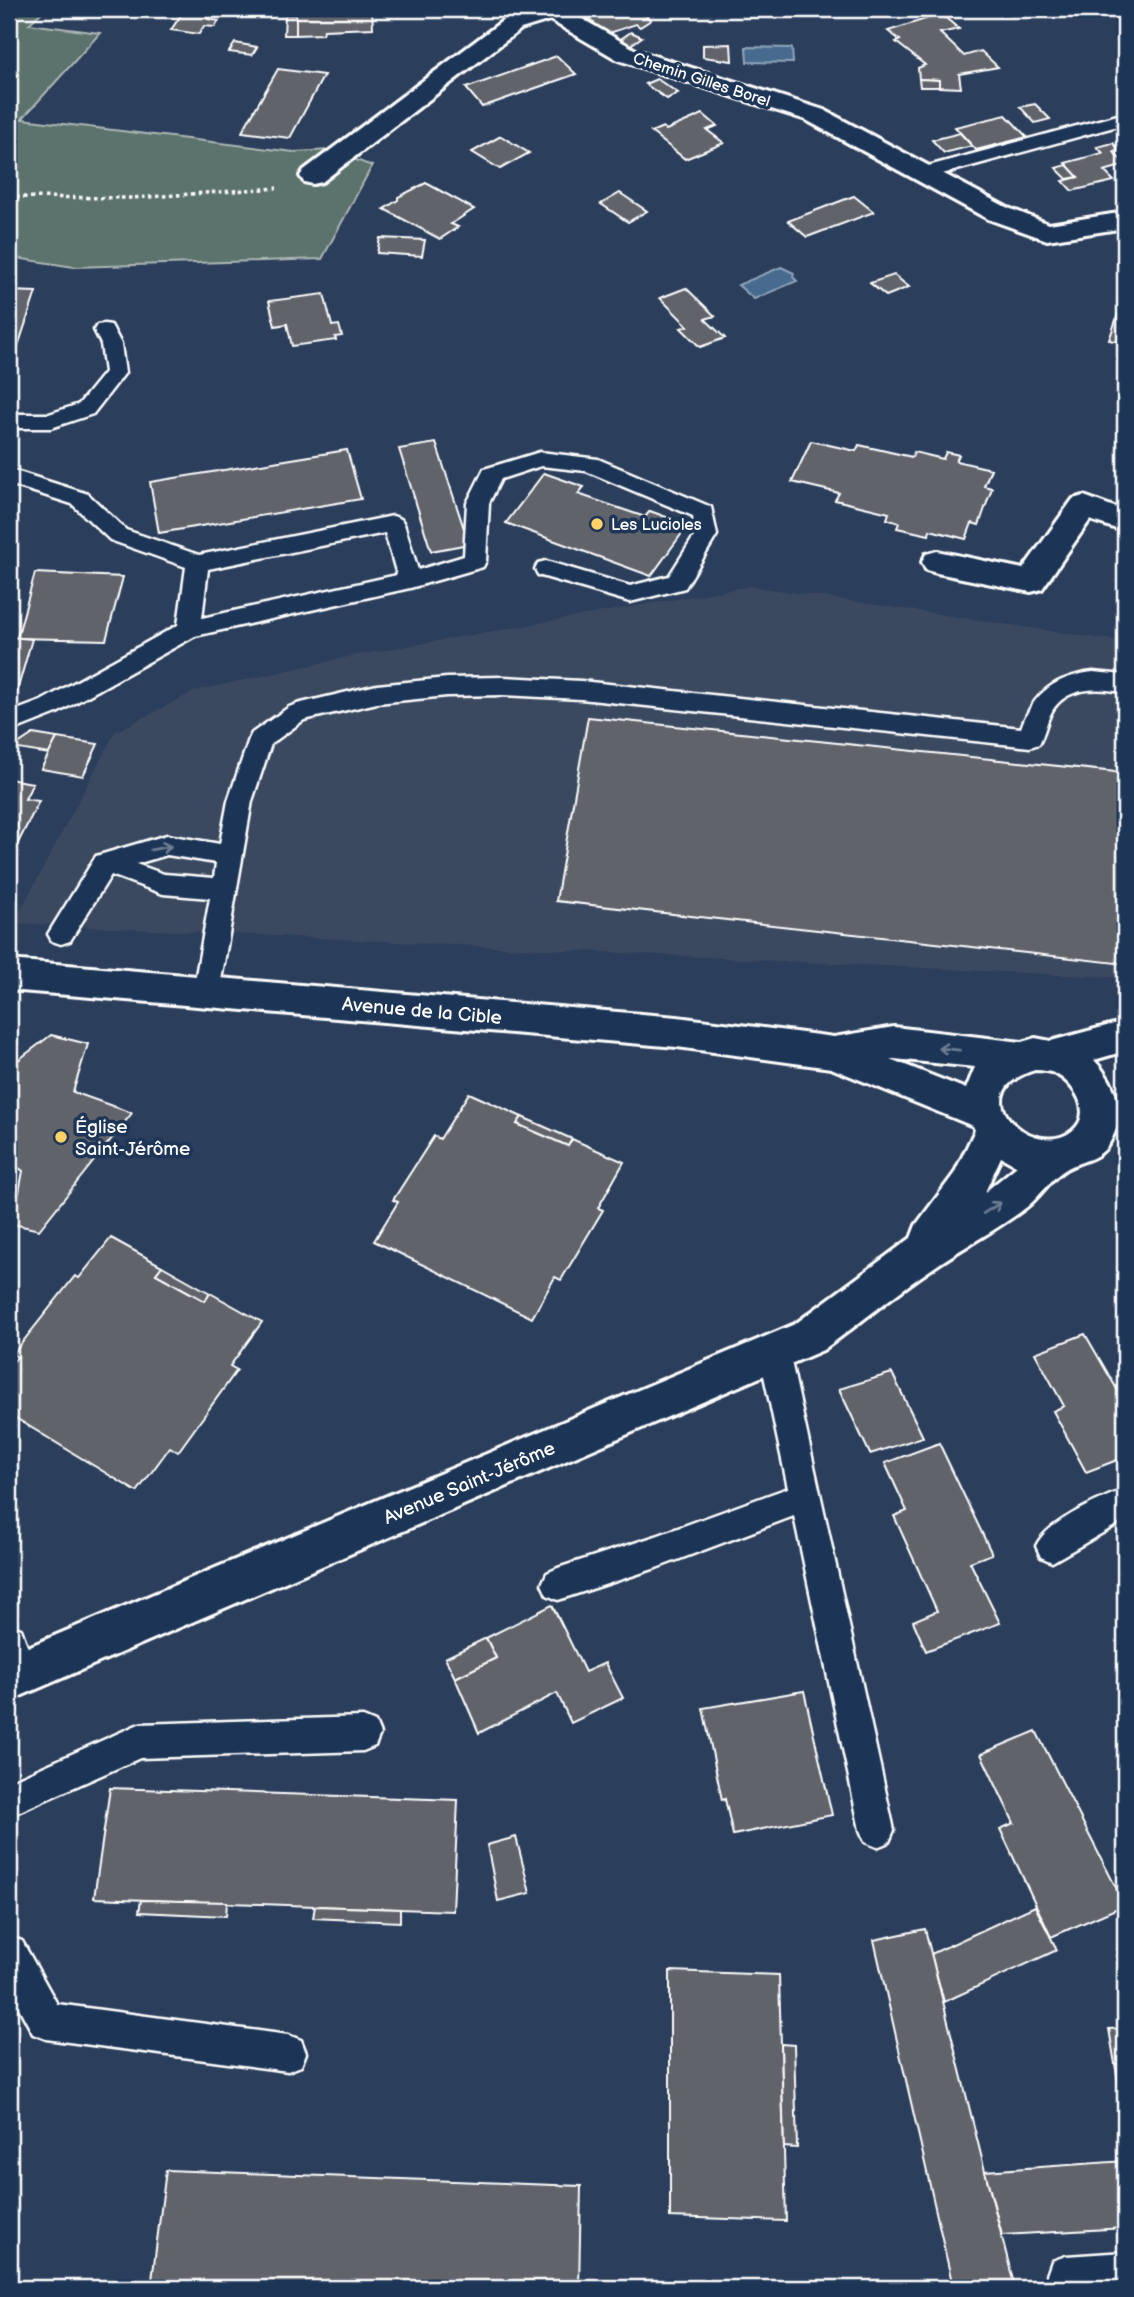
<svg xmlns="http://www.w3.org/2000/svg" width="1134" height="2297" font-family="'Balsamiq Sans',sans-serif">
	<rect width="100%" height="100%" fill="#2b3e5b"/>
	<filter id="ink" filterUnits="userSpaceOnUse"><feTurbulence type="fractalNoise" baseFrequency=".0143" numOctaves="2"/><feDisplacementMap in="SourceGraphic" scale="14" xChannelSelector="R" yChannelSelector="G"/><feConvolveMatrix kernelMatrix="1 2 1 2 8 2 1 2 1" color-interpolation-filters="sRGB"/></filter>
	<g filter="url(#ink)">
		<polygon fill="#3b4960" points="750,586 1125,642 1125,978 14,923 115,732 195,691 352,656"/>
		<polygon fill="#5c726d" stroke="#aeb8b6" stroke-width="2" points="9,9 45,9 29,24 100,33 22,119 294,152 330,150 372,166 322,259 74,267 9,257"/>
		<g fill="#476b8e" stroke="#91a6bb" stroke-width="2">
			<polygon points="746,47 792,48 793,63 747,62"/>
			<polygon points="781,267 794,273 793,277 797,281 754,299 738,285"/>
		</g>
		<g fill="#61636b" stroke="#fff" stroke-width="2">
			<polygon points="185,9 215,9 208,19 219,21 215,27 204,26 199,34 171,30"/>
			<polygon points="286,9 372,9 373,28 324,30 323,34 296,35 296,15 285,15"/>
			<polygon points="601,9 638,9 651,20 640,27 636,24 606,34 584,14"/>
			<polygon points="941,14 959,29 940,33 964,56 981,51 998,67 959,74 961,88 939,87 939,80 919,79 918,68 925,65 896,42 900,40 888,31"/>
			<polygon points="285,15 296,15 296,35 284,35"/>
			<polygon points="631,32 642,37 626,48 615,43"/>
			<polygon points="235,43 257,47 252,55 229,52"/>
			<polygon points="731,44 732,61 703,57 703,45"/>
			<polygon points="557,56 576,74 482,107 466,88"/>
			<polygon points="278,69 324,75 290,138 242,132"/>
			<polygon points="657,79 678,93 667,99 645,84"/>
			<polygon points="919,79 939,80 939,87 920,87"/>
			<polygon points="1035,104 1050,119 1035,123 1020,107"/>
			<polygon points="703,114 717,126 707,130 724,143 685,159 651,132 663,127 666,130"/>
			<polygon points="1006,115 1027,137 976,150 955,127"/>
			<polygon points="960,133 972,146 944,153 932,140"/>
			<polygon points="501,136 529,153 500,169 472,152"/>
			<polygon points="1113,143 1120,150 1114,152 1125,165 1104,171 1114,181 1072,191 1063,181 1078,177 1065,163 1103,153 1097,147"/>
			<polygon points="1067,165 1078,177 1067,179 1056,168"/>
			<polygon points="426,183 474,209 451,224 458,227 440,239 384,209 398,200 398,197"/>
			<polygon points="620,193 647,211 628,222 601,204"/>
			<polygon points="854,196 874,212 807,237 788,221"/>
			<polygon points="380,238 425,240 422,256 377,253"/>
			<polygon points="894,275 909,287 886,296 870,283"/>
			<polygon points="686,288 715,316 705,319 725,338 700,347 681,328 688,326 660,298"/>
			<polygon points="9,291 36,292 15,355 9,354"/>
			<polygon points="324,294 332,326 339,325 342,336 335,337 336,340 292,346 287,324 275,326 269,301"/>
			<polygon points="1122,303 1125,304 1125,343 1109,340"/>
			<polygon points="811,441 856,451 859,445 912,457 914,452 943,459 946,452 959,455 956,461 991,469 984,486 992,488 979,525 972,523 966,539 930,530 929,535 897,528 899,523 887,519 889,513 835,500 839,493 792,482"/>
			<polygon points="436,443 469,544 431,551 399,449"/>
			<polygon points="347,450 361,499 159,533 150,482"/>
			<polygon points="544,473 584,487 578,494 645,517 650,511 688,525 651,576 506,523"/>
			<polygon points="35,573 123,577 106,640 17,638"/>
			<polygon points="9,637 32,639 15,698 9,698"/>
			<polygon points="588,717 1125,773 1125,964 556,901"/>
			<polygon points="33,734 57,738 49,754 12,748"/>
			<polygon points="57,738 98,744 83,776 41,769"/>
			<polygon points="9,779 33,783 25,799 39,801 9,861"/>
			<polygon points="51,1035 88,1044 73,1092 132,1113 39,1230 13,1224 23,1171 9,1161 9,1067"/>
			<polygon points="469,1093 522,1117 517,1124 568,1146 572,1139 624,1162 598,1208 603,1210 561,1280 555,1277 532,1318 374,1241 398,1202 393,1200 434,1136 440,1139"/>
			<polygon points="522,1117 545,1127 572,1139 568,1146 517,1124"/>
			<polygon points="111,1238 162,1266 156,1274 205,1301 210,1293 262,1322 230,1366 237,1370 178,1452 170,1447 137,1492 9,1414 9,1367 17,1357 13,1354 75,1276 79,1278"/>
			<polygon points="162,1266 210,1293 205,1301 156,1274"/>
			<polygon points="1085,1334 1125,1403 1125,1457 1086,1472 1053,1411 1064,1406 1035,1353"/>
			<polygon points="892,1373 923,1437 870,1454 839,1389"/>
			<polygon points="939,1443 992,1554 970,1562 1000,1623 926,1651 913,1621 937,1611 894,1516 907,1511 885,1463"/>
			<polygon points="552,1605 585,1672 605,1663 623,1698 571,1723 557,1693 479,1733 455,1678 496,1658 486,1638"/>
			<polygon points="486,1638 496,1658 455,1678 445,1658"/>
			<polygon points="804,1691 832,1815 733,1835 725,1799 722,1800 703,1708"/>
			<polygon points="1036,1731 1125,1905 1051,1937 1000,1829 1014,1823 981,1754"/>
			<polygon points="110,1788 458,1800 453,1911 94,1898"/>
			<polygon points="516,1837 530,1893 498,1901 487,1845"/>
			<polygon points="141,1900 227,1902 226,1916 139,1912"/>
			<polygon points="315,1906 400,1909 400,1922 313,1918"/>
			<polygon points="1035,1906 1057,1950 944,2002 931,1954"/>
			<polygon points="925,1929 985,2171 1015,2288 948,2288 952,2282 874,1940"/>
			<polygon points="670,1971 779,1975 786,2221 670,2217"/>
			<polygon points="1125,2028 1125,2063 1115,2064 1109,2029"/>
			<polygon points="781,2044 794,2045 797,2148 784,2147"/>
			<polygon points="1125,2063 1125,2120 1115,2064"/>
			<polygon points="1125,2161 1125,2228 1002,2235 985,2171"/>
			<polygon points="166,2170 581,2186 579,2288 151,2288"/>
		</g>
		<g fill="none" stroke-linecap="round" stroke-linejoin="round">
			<defs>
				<g id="service">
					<polygon points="1125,113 1125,124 924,179 915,173 917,169"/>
					<polygon points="104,324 111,325 121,344 125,373 93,414 51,428 9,428 9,414 49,414 79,404 105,372 101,344 94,330 97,325"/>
					<path d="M540,452L598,459L711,507L717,535L685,588L630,602L538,575L535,569L538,563L546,561L630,586L669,576L695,535L693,516L586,471L541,466L501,479L489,503L486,561L483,567L410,588L195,636L57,713L9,732V713L41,701L178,625L186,567L110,540L72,504L9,484V469L88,494L126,530L199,555L393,516L401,519L404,524L418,570L464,556L467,503L484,469ZM385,533L397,575L202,618L208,569Z"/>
					<path d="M1093,672L1125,675V693C1099,687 1065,686 1051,713C1046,723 1044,735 1039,744L1030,747L581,699L503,695L447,696L377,703L304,720L271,744L252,801L219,992L215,1000L206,1003L197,1000L193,992L210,898L163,894L111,875L70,941L61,944L52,941L48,934L96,856L167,835L220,844L228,801L249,739L252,733L289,707L297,704L377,685L447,678L503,677L581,681L1021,728C1034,692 1055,677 1093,672ZM167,855L216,863L214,878L164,874L136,864Z"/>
					<polygon points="774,1338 785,1342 789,1352 894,1830 889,1842 877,1847 865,1842 860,1830 794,1516 656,1568 558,1600 547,1595 542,1584 547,1573 558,1568 656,1536 788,1488 759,1352 763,1342"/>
					<path d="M1125,1489V1520L1052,1562L1041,1557L1036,1546C1047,1521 1100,1499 1125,1489Z"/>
					<polygon points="9,1625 21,1629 37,1673 33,1685 21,1689 9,1683"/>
					<polygon points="363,1717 375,1722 380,1734 375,1746 363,1751 140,1758 9,1816 9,1782 139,1724"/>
					<polygon points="9,1936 22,1941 57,2004 288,2035 301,2040 306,2053 301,2066 288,2071 46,2039 33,2034 9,1989"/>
					<polygon points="1125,2252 1125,2288 1052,2288 1047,2275 1052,2261 1066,2256"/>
				</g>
				<g id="minor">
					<polygon points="535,9 565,9 636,50 824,110 1006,207 1049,224 1125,212 1125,228 1047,240 988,219 806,120 618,60 550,20 521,29 322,182 313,184 304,182 300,176 304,170 505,19"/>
					<polygon points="1084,496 1125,511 1125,532 1090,520 1042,589 1031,592 937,573 926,570 922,562 926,554 937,551 1023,569 1073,499"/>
				</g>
				<path id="tertiary" d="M9,960L677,1017L834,1037L894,1027L1022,1042L1035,1038L1051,1041L1125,1021V1051L1094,1060C1116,1083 1127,1113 1110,1142C1099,1161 1083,1159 1066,1169C1052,1177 1041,1195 1028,1206C998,1230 961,1248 930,1270C893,1295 859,1324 823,1350L9,1701V1655L795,1324L911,1238L916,1225L954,1174L975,1130L973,1126L831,1068L677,1047L9,990ZM890,1059H894L975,1067L966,1089ZM1035,1070C1042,1070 1050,1071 1056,1074C1075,1084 1094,1114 1072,1131C1033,1161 959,1093 1035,1070ZM1001,1157L1017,1166L985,1192Z"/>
			</defs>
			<use href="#service" stroke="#fff" stroke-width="5"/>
			<use href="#minor" stroke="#fff" stroke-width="6"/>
			<use href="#tertiary" stroke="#fff" stroke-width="6"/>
			<polyline stroke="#fff" stroke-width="3.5" stroke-dasharray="3.5 3.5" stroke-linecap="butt" points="9,197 133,198 277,188"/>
			<use href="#service" fill="#1d3557" fill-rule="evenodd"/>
			<use href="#minor" fill="#1d3557" fill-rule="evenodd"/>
			<use href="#tertiary" fill="#1d3557" fill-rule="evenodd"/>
		</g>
		<defs><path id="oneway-shaft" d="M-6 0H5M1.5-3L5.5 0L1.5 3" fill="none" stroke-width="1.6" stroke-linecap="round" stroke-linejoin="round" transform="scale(1.75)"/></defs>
		<g stroke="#6c7c92">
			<use href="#oneway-shaft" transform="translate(161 848) rotate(-10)"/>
			<use href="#oneway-shaft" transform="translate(949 1049) rotate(-174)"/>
			<use href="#oneway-shaft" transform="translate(992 1208) rotate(-32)"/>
		</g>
	</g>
	<g fill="#ffd166" stroke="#1d3557" stroke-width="2.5">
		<circle cx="597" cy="524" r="7"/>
		<circle cx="61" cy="1137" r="7"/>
	</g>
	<g text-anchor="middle" stroke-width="7" stroke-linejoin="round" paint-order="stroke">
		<g font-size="16" fill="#fff" stroke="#1d3557">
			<text transform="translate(702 79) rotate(18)" y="6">Chemin Gilles Borel</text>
		</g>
		<g font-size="16" fill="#fff" stroke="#1d3557" text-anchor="start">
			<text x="611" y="530">Les Lucioles</text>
		</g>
		<g font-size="19" fill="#fff" stroke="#1d3557">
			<text transform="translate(422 1010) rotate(5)" y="7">Avenue de la Cible</text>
			<text transform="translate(469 1482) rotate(-23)" y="7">Avenue Saint-Jérôme</text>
		</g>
		<g font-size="19" fill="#fff" stroke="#1d3557" text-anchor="start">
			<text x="75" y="1133">Église<tspan x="75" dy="22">Saint-Jérôme</tspan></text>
		</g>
	</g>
	<rect width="1134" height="2297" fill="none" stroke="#1d3557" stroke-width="35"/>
	<rect x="18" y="18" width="1099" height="2262" fill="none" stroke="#fff" stroke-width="2.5" filter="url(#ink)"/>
</svg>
